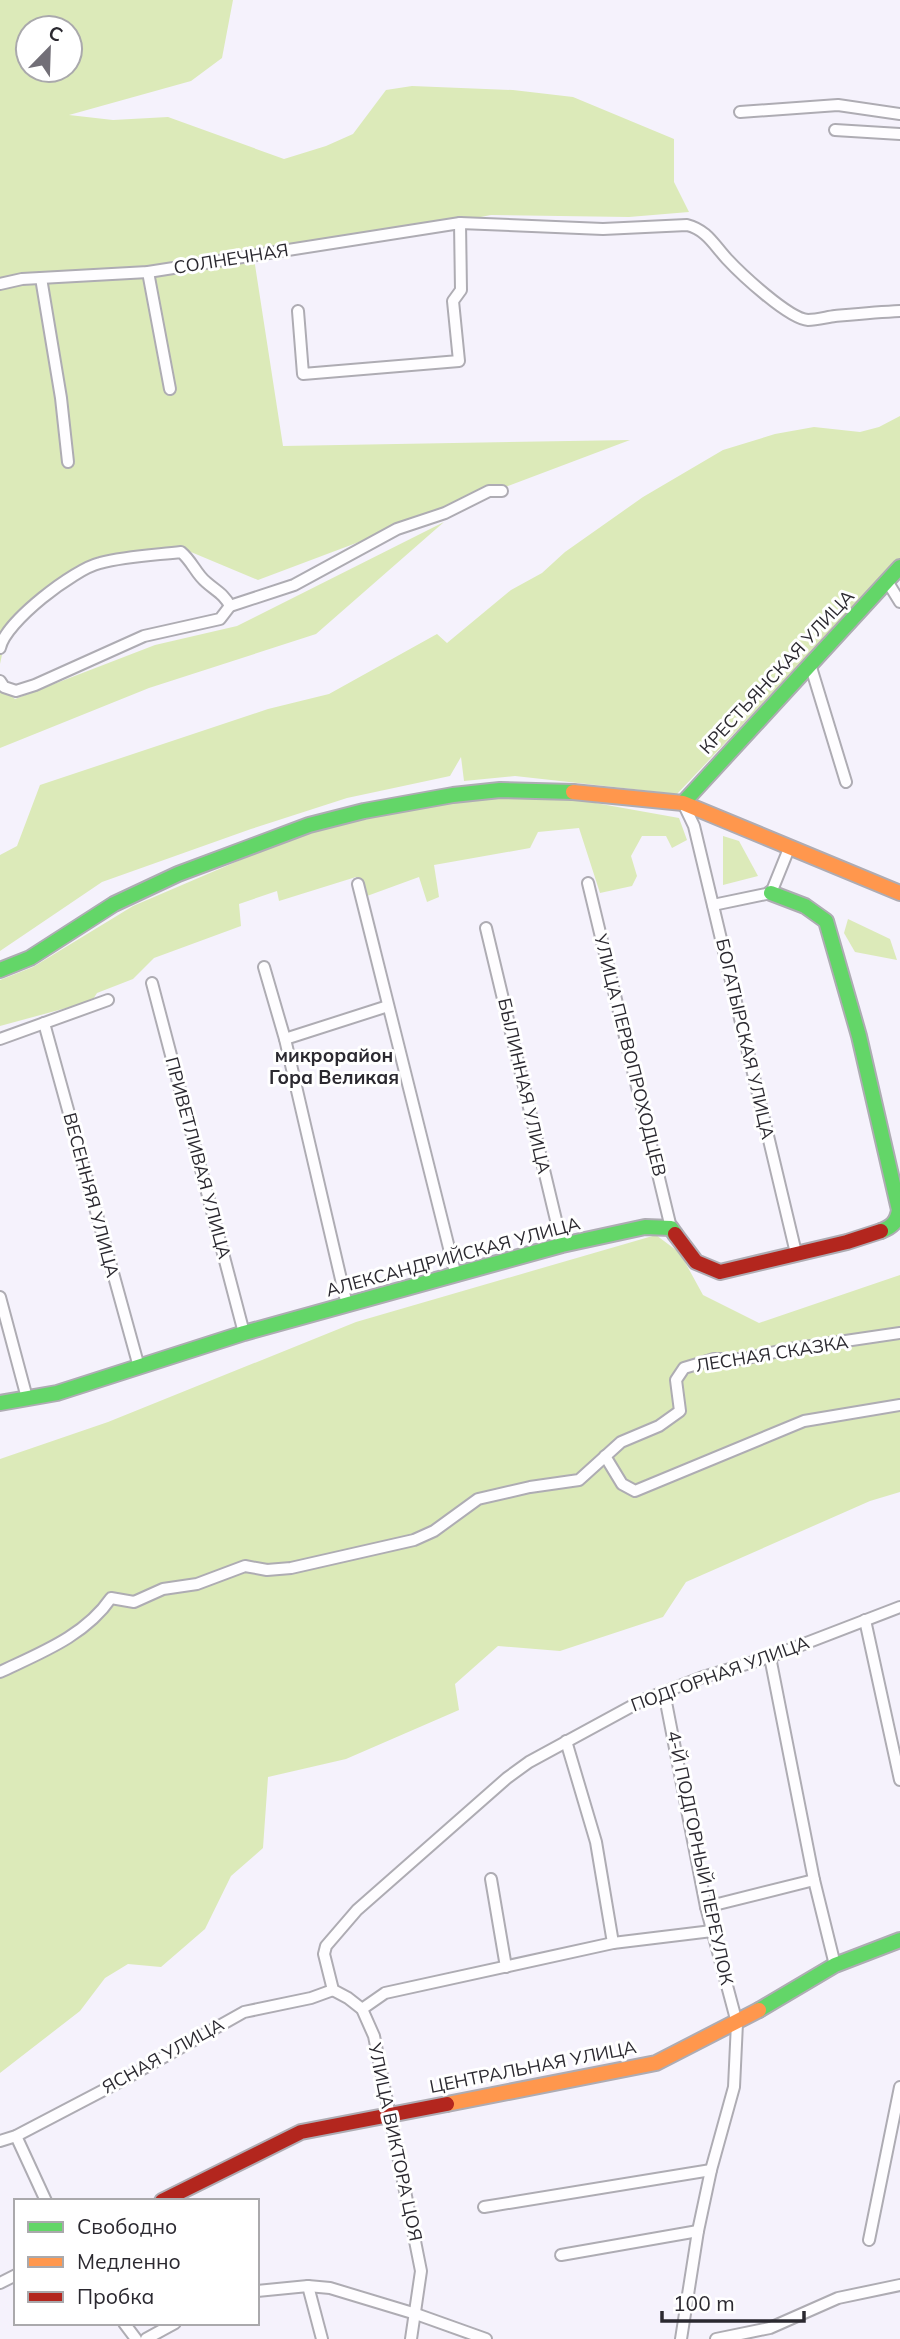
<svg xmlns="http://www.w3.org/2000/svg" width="900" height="2339" font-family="Mulish,sans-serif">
	<rect width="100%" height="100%" fill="#f5f2fc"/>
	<g fill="#dceab9" fill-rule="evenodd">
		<path d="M0,0H233L222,58L191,81L69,115L113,120L168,117L284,159L326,146L353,134L386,90L412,86L513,90L573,97L674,139V182L689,212L629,217L491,215L376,237L253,252L283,446L630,440L258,580L179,547L72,573L6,636L0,664ZM28,28H70V70H28Z"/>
		<polygon points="900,416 900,558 677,794 515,776 464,781 461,757 450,776 347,798 251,829 102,882 0,951 0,855 17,846 40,785 268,709 329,694 437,634 447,643 511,590 542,573 565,552 643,497 723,450 775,434 814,427 860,432 879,427"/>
		<polygon points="444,522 316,634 149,688 0,748 0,687 15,699 155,645 237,626"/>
		<polygon points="521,796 573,799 679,818 687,840 672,848 666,836 642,836 631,856 637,876 632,886 600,893 579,828 538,832 530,848 434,865 439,897 427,902 419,877 367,896 356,877 279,901 277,891 239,904 241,926 154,958 133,979 97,993 92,1001 0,1026 0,980 33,967 133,906 282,842 350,820 465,800"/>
		<polygon points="723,836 739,841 758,876 723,885"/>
		<polygon points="848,919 890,939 897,960 855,952 844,933"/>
		<polygon points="656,1235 680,1253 703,1295 759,1323 900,1275 900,1492 870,1501 686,1582 663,1617 560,1651 498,1646 455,1684 459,1710 346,1759 268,1777 263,1848 231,1876 205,1929 161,1967 128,1964 105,1978 80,2011 0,2073 0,1459 108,1422 356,1322"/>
	</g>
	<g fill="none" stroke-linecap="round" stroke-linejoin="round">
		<defs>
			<g id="street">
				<polyline points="740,112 838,105 900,114"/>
				<polyline points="835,130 900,134"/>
				<polyline points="148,272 170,389"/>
				<polyline points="41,278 61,398 68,462"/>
				<path d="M0,284L22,279L148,272L460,223L603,229L687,225C707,230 714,245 727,259C741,274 789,319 808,320C817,320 827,317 835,316C857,314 878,312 900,311"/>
				<polyline points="298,311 303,374 459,361 453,301 461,290 460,223"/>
				<polyline points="887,581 900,602"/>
				<path d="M0,648C5,622 74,569 100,563C126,556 155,555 181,552C192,561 196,574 206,582C216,591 224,594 230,606"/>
				<polyline points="810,664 846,782"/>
				<polyline points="0,681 4,687 16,691 35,685 144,636 220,619 230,606 294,585 397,529 445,513 489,491 502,491"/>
				<polyline points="683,803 694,826 796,1253"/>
				<polyline points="588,883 671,1228"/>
				<polyline points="358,884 456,1276"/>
				<polyline points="713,905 771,893 790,846"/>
				<polyline points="486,928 562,1245"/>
				<polyline points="264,967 285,1039 347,1305"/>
				<polyline points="152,983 244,1333"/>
				<polyline points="44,1023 139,1367"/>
				<polyline points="0,1039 108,1000"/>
				<polyline points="285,1039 388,1006"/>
				<polyline points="0,1297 27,1398"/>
				<polyline points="605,1456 622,1484 635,1491 804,1421 900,1405"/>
				<polyline points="865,1620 900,1780"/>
				<polyline points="770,1657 814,1880 835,1965"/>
				<path d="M0,1672C40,1653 85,1636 111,1598L134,1602L163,1589L197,1584L245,1566L267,1570L291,1568L414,1540L434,1531L478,1499L530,1487L579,1480L621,1442L659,1426L680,1411L676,1380L684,1368L714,1359H743L784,1350L900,1333"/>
				<polyline points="664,1692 706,1907 737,2023 734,2087 711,2170 698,2231 681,2339"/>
				<polyline points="566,1741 596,1842 613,1943"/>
				<polyline points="491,1879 506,1967"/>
				<polyline points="706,1907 814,1880"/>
				<polyline points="362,2009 385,1993 613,1943 712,1931"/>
				<polyline points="16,2136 46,2201"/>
				<polyline points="0,2141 16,2136 123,2080 244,2012 311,1998 333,1990"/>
				<polyline points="484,2207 711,2170"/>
				<polyline points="869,2240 900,2087"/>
				<polyline points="561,2255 698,2231"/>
				<polyline points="0,2283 16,2275"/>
				<polyline points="308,2286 322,2339"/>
				<polyline points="257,2291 308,2286 330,2288 416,2314 486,2339"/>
				<polyline points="124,2323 136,2339"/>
				<polyline points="146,2339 175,2323"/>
				<polyline points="411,2339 421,2271 374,2036 362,2009 348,1998 333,1990 324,1954 326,1946 357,1910 507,1778 529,1762 643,1700 703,1677 770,1657 900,1607"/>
				<polyline points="716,2339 770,2328 838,2298 900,2285"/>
			</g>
			<g id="fast">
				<polyline points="683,803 900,567"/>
				<path d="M771,893L805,906L826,921L859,1036L899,1210C897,1222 892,1227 881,1231"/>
				<polyline points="0,970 30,958 114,904 178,874 309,825 364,811 453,795 500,790 573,792"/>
				<polyline points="0,1403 57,1393 244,1333 562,1245 645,1227 671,1228 675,1234"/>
				<polyline points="759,2010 835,1965 900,1940"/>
			</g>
			<g id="slow">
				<polyline points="573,792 683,803 900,893"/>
				<polyline points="447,2104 656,2063 759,2010"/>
			</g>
			<g id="jam">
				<polyline points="675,1234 696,1262 720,1272 847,1242 881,1231"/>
				<polyline points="162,2201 301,2132 447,2104"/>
			</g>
		</defs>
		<use href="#street" stroke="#aeacb3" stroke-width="14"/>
		<use href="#fast" stroke="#aeacb3" stroke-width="18"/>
		<use href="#slow" stroke="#aeacb3" stroke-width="18"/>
		<use href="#jam" stroke="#aeacb3" stroke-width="18"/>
		<use href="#street" stroke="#fefdff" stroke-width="10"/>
		<use href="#fast" stroke="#63d668" stroke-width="14"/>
		<use href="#slow" stroke="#ff974d" stroke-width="14"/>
		<use href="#jam" stroke="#b3261e" stroke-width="14"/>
	</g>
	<g text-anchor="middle" stroke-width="6" stroke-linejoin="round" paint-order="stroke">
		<g font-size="18" fill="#2b2930" stroke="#fff">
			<text transform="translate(231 259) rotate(-9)" y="6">СОЛНЕЧНАЯ</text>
			<text transform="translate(777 672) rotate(-47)" y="6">КРЕСТЬЯНСКАЯ УЛИЦА</text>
			<text transform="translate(745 1039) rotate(77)" y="6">БОГАТЫРСКАЯ УЛИЦА</text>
			<text transform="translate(630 1055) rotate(76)" y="6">УЛИЦА ПЕРВОПРОХОДЦЕВ</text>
			<text transform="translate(524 1086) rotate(77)" y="6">БЫЛИННАЯ УЛИЦА</text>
			<text transform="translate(198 1158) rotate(75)" y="6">ПРИВЕТЛИВАЯ УЛИЦА</text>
			<text transform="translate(91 1195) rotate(75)" y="6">ВЕСЕННЯЯ УЛИЦА</text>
			<text transform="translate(453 1257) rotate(-15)" y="6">АЛЕКСАНДРИЙСКАЯ УЛИЦА</text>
			<text transform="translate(772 1354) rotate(-9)" y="6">ЛЕСНАЯ СКАЗКА</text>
			<text transform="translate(720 1674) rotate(-20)" y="6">ПОДГОРНАЯ УЛИЦА</text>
			<text transform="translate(700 1858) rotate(78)" y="6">4-Й ПОДГОРНЫЙ ПЕРЕУЛОК</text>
			<text transform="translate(163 2056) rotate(-29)" y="6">ЯСНАЯ УЛИЦА</text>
			<text transform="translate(533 2067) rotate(-11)" y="6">ЦЕНТРАЛЬНАЯ УЛИЦА</text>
			<text transform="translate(395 2142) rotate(78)" y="6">УЛИЦА ВИКТОРА ЦОЯ</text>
		</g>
		<g font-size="19" font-weight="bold" fill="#2b2930" stroke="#fff">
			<text x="334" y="1062">микрорайон<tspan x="334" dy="22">Гора Великая</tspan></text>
		</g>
	</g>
	<rect x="14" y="2199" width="245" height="126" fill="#ffffff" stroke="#aaa9ac" stroke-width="2"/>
	<rect x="28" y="2222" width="35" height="10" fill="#63d668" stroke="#aaa9ac" stroke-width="2"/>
	<text x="77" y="2234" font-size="21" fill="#2b2930">Свободно</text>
	<rect x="28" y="2257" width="35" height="10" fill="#ff974d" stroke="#aaa9ac" stroke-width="2"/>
	<text x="77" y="2269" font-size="21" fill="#2b2930">Медленно</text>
	<rect x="28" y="2292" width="35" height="10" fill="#b3261e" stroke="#aaa9ac" stroke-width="2"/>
	<text x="77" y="2304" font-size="21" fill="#2b2930">Пробка</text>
	<g transform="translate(49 49) rotate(23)"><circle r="33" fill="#ffffff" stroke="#aaa9ac" stroke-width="2"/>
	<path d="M0-5L12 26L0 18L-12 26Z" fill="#726f77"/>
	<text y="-10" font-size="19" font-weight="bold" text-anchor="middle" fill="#2b2930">С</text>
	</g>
	<path d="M662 2311v10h142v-10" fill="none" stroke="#2b2930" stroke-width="3.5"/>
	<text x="673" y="2311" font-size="21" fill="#2b2930" stroke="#ffffff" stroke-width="5" paint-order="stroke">100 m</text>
</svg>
